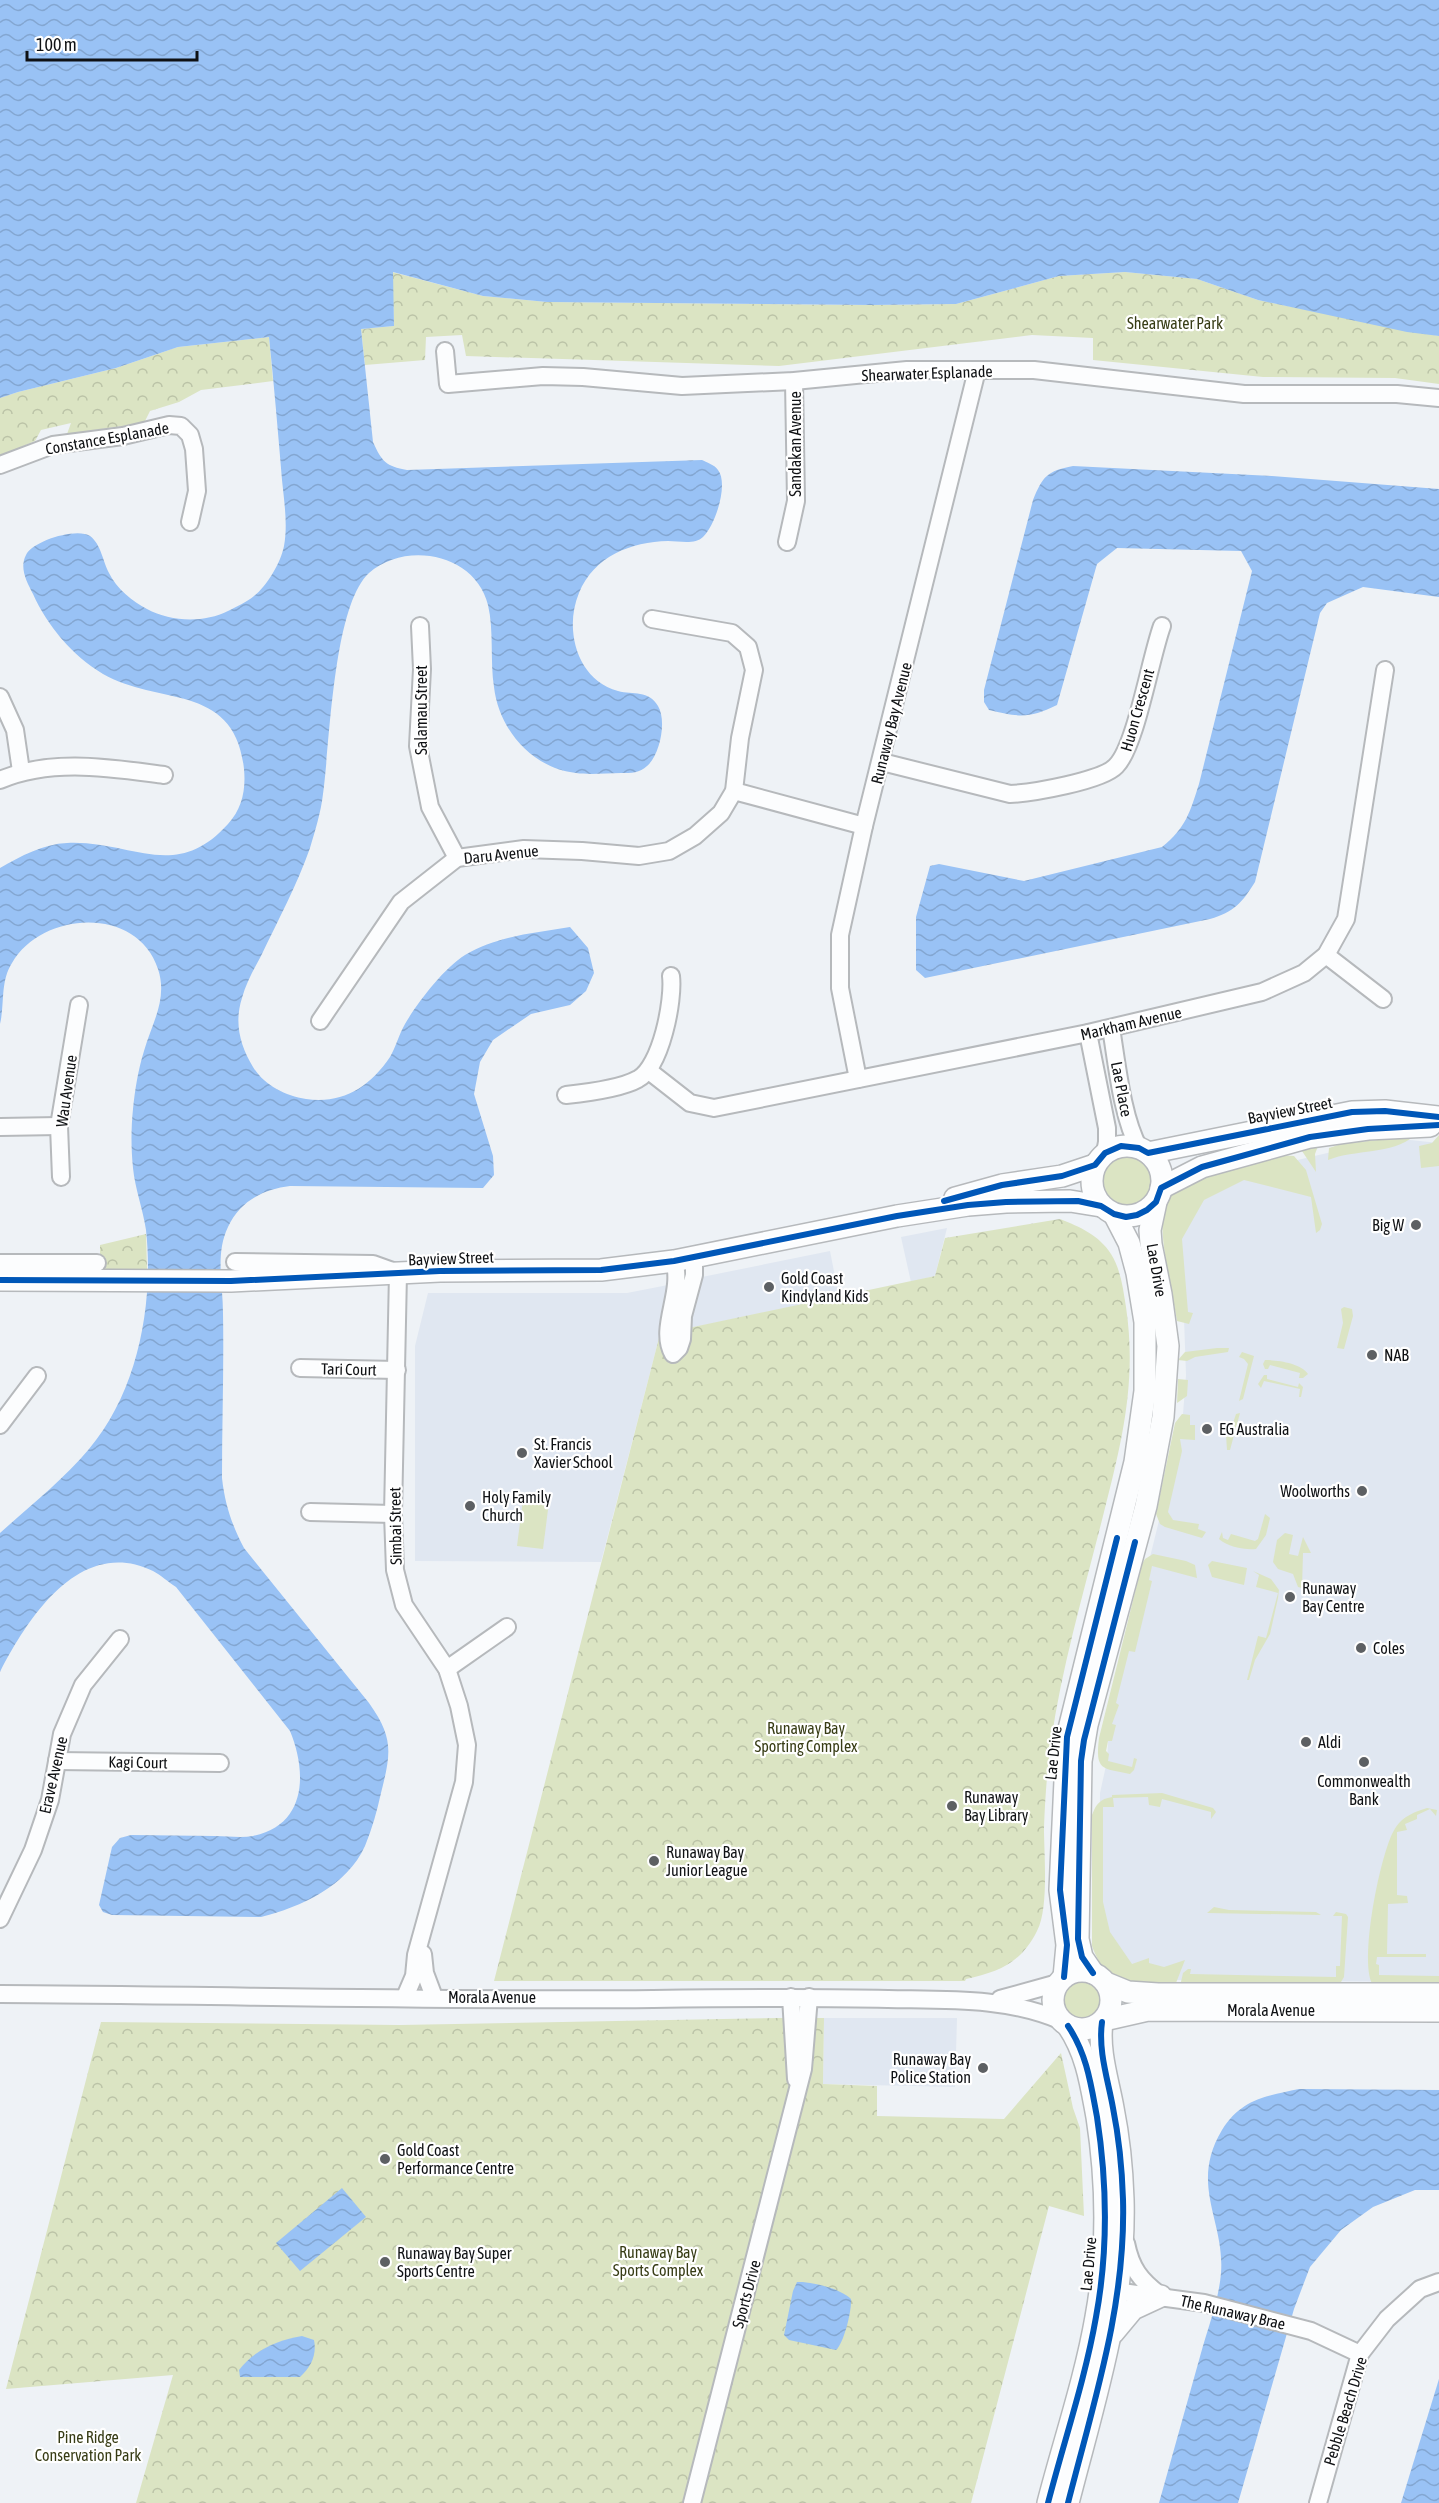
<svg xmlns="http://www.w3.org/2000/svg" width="1439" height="2503" font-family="'Asap Condensed',sans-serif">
	<defs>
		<pattern id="park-crowns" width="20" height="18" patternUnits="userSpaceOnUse" patternTransform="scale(1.5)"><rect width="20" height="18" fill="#dbe4c3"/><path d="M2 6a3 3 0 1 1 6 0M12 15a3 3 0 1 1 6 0" fill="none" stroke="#bbc3a7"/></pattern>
		<pattern id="water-waves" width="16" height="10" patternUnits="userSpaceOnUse" patternTransform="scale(1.5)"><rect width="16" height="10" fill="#99c2f5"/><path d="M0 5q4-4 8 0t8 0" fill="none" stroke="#83a6d1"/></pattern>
	</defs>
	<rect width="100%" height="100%" fill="#eef2f6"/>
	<g fill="#e0e7f1">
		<polygon points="1391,1138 1439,1143 1439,1982 1176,1980 1147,1974 1123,1959 1104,1931 1099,1900 1100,1793 1107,1761 1109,1724 1182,1427 1186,1375 1184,1318 1176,1266 1188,1208 1238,1174"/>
		<polygon points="947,1228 935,1276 911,1282 901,1237"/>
		<polygon points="830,1251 839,1297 690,1328 702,1277"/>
		<polygon points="673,1284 601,1562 415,1561 415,1346 428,1293 627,1293"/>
		<polygon points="824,2018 957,2018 955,2087 823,2084"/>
	</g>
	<g fill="#dbe4c3">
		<polygon points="1439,1135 1439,1166 1421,1168 1419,1146 1432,1143"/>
		<path d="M1414,1136C1392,1155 1355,1149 1328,1160L1329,1148L1341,1144Z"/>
		<polygon points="1318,1146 1315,1154 1316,1172 1300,1148"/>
		<path d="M1279,1155L1294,1156L1306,1170L1322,1224L1320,1230L1316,1233L1311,1197L1244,1180L1204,1200L1182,1239L1188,1312L1193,1313L1189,1324L1177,1321C1173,1294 1156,1229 1165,1206C1169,1196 1177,1189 1186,1182Z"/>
		<circle cx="1128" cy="1181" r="25"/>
		<polygon points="1344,1307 1352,1309 1353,1316 1344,1349 1337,1348 1343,1323 1341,1309"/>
		<polygon points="1217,1348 1229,1348 1228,1352 1195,1357 1187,1361 1178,1360 1185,1352"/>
		<polygon points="1242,1352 1254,1356 1243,1399 1239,1401 1248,1364 1244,1359 1239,1357"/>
		<path d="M1265,1360C1277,1360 1301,1363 1308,1374L1303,1378H1299L1300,1373L1270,1365L1268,1369H1265L1263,1364Z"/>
		<polygon points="1264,1375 1267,1375 1267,1379 1298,1387 1299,1383 1303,1387 1301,1397 1299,1397 1300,1389 1264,1381 1261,1388 1258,1384"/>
		<polygon points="1178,1379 1188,1380 1187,1396 1177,1403"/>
		<polygon points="1240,1413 1230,1450 1227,1450 1226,1435 1232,1435 1233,1423 1236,1414"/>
		<polygon points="1182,1414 1190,1415 1190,1425 1195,1425 1195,1440 1180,1439 1182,1451 1168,1512 1173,1520 1199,1524 1198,1529 1206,1532 1202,1538 1165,1527 1160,1524 1156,1514 1175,1423"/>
		<polygon points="523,1499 549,1502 543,1549 517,1546"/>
		<path d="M1265,1514L1270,1518L1266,1535L1256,1549C1244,1550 1228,1547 1219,1539L1222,1532L1223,1538L1228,1540L1231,1534L1255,1541L1258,1539Z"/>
		<polygon points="1285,1533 1293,1535 1289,1554 1298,1556 1303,1537 1311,1553 1303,1553 1302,1588 1298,1587 1293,1574 1278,1569 1273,1562 1277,1540"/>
		<path d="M1153,1554L1186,1561L1195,1565L1197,1578L1152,1566L1149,1580L1152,1581L1135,1652L1129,1651L1116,1703L1119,1705L1112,1724L1116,1725L1112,1741H1108L1106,1751L1109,1754L1108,1761L1132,1767L1134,1758L1137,1759L1134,1770L1130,1774C1102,1768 1095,1771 1099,1738L1142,1564L1145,1559Z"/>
		<polygon points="1212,1561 1247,1568 1244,1585 1212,1577 1208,1565"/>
		<polygon points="1253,1571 1271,1579 1279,1590 1278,1598 1270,1634 1255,1660 1249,1680 1247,1680 1258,1636 1266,1638 1278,1593 1256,1587 1259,1575"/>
		<path d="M1162,1793L1213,1808L1216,1812L1211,1819V1812L1162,1799L1160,1807L1149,1805L1148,1797L1113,1798L1114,1807H1103V1902L1110,1932L1132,1964L1149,1958V1963L1164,1967L1185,1960L1176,1983C1163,1988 1124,1986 1112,1977C1102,1969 1096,1957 1092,1946V1815C1096,1804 1100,1799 1112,1797V1795Z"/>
		<path d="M1427,1808L1437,1810L1436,1816L1430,1809L1417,1815V1819L1405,1824L1407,1830L1397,1832V1895L1407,1896L1408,1903L1388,1904L1387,1954H1426V1957H1377L1376,1964L1379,1965V1975L1439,1976V1988L1374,1986C1357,1968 1381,1847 1396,1827C1403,1816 1415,1812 1427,1808Z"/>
		<polygon points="1214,1907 1229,1910 1316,1912 1321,1915 1207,1913"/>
		<polygon points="1336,1912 1346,1914 1348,1917 1344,1977 1338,1987 1180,1986 1183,1973 1188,1969 1191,1969 1190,1974 1336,1977 1336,1966 1340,1966 1342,1916 1333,1916"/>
		<circle cx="1083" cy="2000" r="21"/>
	</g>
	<g fill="url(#park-crowns)">
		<polygon points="392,272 483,296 547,302 871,305 956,304 1059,276 1125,272 1197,279 1258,300 1439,336 1439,384 1395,378 1263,377 1093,360 1093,338 1032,335 779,366 466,356 462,335 426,337 425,360 365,365 361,329 394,326"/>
		<polygon points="269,337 273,381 201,390 179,402 150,411 144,423 67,434 71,423 41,430 35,441 0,456 0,398 18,392 116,368 178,347"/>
		<path d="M1060,1219C1080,1227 1099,1235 1111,1254C1121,1270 1123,1289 1126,1307C1137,1381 1122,1441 1104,1512C1085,1588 1062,1665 1051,1742C1047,1771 1045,1799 1044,1828C1044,1854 1049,1909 1037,1931C1021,1963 999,1972 966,1979L965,1981H494L660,1334L935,1276L945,1238Z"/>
		<polygon points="146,1234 147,1269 100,1270 100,1245"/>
		<polygon points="780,2018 824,2018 823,2084 877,2086 877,2116 1004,2119 1061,2053 1073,2108 1080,2128 1084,2216 1049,2206 971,2503 136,2503 173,2375 6,2389 101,2022 400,2025"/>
	</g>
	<g fill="url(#water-waves)">
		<path d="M0,0H1439V336L1407,332L1258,300L1197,279L1125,272L1059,276L956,304L871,305L547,302L483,296L393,272L394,326L361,329L373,442C382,462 386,466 407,470L702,460C706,462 715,465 718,470C729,484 715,526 703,537C695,545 679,541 668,541C631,542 594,556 579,593C564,628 576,680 618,691C633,695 649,690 658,706C667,721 660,755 647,766C640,773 631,773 621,773C607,773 590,775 576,773C532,768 499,730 494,687C490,662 494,630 488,605C476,554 406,540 369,573C333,606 330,744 323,794C321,812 315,831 310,848C297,885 278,920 261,956C254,969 246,983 242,998C234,1023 240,1045 253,1067C264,1085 285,1096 306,1099C342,1104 369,1088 390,1057C396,1047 399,1034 405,1024C418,1002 443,969 465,955C497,936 534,933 570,927L588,948L594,973L586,991L570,1005L531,1014L493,1040L480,1062L474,1094L493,1156L494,1175L483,1188L290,1186C264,1189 240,1201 228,1227C215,1254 223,1284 223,1313C224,1368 222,1423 222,1478C225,1505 232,1525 244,1548L369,1703C394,1738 391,1753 381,1793C377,1811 372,1829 365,1846C347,1886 301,1907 261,1917L112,1915L103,1912L99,1905L112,1847L120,1838L131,1835C159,1835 187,1836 215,1836C227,1836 241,1838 253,1836C307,1825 307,1772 290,1731L176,1587C168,1582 161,1575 153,1571C80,1536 28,1618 0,1672V1533C30,1506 63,1480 89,1449C138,1391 154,1304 146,1230C143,1209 135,1189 133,1168C131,1149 131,1128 133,1109C135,1090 138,1070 144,1051C152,1023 168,999 158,969C137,905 42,911 12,963C0,982 5,1003 0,1024V868C21,856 43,844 67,843C132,840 175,883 228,824C242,809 246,790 244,769C235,682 158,706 103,674C72,655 48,627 33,594C27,582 19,568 26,555C32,541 77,527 90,536C101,544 103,562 109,573C116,588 133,602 147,609C171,622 204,623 228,611C236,607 247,602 254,596C267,586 281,562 284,546C288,525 284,500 282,480C278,432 274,385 269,337L178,347L116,368L18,392L0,398Z"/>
		<path d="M1073,466L1272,476L1439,489V597L1363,587L1327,603L1320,613L1255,882C1242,903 1234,912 1210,919L925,978L916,970V917L930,866L939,864L1024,881L1162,847C1186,828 1190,812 1199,784L1252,571L1241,551L1117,548L1097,564L1057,705C1029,719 1019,717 989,710L984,702V690L1033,500C1043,476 1047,471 1073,466Z"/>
		<path d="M1299,2089L1439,2090V2190H1415L1373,2207L1341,2230L1310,2267L1294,2309L1238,2503H1159C1173,2453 1187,2403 1201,2353C1208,2328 1219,2299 1221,2273C1225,2220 1189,2185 1222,2130C1241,2099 1266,2096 1299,2089Z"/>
		<polygon points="342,2188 366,2217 300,2271 276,2243"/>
		<path d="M797,2282C811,2281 841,2289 851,2299C852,2310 844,2343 836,2350L789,2340L784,2335L793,2291Z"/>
		<path d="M302,2336L314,2340C317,2355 311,2367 300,2377H240L239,2370C254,2350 278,2340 302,2336Z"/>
		<polygon points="1439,2379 1439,2503 1401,2503"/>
	</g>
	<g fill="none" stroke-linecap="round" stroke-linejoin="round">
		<defs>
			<g id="minor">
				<polyline points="445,351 448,384 543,376 583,377 682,386 794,381 907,370 1034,370 1244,394 1397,394 1439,398"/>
				<polyline points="0,465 53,445 123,436 169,425 181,426 190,435 194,449 197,491 190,522"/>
				<polyline points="787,542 796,501 794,381"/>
				<polyline points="420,626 422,669 418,746 430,807 457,858"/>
				<polyline points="0,697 15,730 21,771"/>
				<path d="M882,762L1010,794C1032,793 1102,781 1116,766C1136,746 1150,659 1162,626"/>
				<path d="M0,780C52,758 110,768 164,775"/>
				<polyline points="734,791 864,826"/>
				<polyline points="1326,955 1383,999"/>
				<polyline points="320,1021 401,902 457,858 524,849 582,851 639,856 669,851 695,836 721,813 734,791 740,738 754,670 748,647 732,633 652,619"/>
				<path d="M1111,1028C1117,1064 1122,1117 1139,1148"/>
				<polyline points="1088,1033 1107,1128 1107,1142 1105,1153"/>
				<polyline points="649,1071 690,1103 714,1108 1088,1033 1262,992 1304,973 1326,955 1346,919 1385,670"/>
				<polyline points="858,1079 840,988 840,935 864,826 977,370"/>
				<path d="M566,1095C585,1093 622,1088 638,1079C661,1067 674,1000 671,976"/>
				<polyline points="0,1127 59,1126"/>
				<polyline points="61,1177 59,1126 79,1005"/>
				<path d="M674,1261C684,1292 658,1328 673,1354L679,1348L682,1339L683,1316L694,1275V1257"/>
				<polyline points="235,1262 373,1264 398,1273 393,1514 395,1570 404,1605 447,1669 459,1706 467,1745 464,1782 416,1955 414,1976 405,1997"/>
				<polyline points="0,1263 97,1263"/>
				<polyline points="300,1368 397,1370"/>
				<polyline points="0,1425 37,1376"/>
				<polyline points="310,1512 393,1514"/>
				<polyline points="447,1669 507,1627"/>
				<polyline points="57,1761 220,1763"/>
				<polyline points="0,1919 33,1850 50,1800 62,1734 83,1685 120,1639"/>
				<polyline points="423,1954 425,1973 434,1997"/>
				<path d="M0,1994C217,1995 435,2001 653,1999C731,1998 810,1997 888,1999C948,2000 1006,1997 1062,2021"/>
				<polyline points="791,1997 796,2079"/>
				<polyline points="1000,1999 1058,1983"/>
				<path d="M1126,2243C1131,2268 1140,2280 1160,2295"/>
				<polyline points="1107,2290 1204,2303 1311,2331 1360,2354"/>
				<polyline points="692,2503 803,2069 809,1997"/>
				<polyline points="1318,2503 1360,2354 1387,2319 1420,2289 1439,2282"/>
			</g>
			<g id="major">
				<circle cx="1127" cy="1181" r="35"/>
				<polyline points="1148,1153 1352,1112 1385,1111 1439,1117"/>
				<polyline points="1161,1188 1202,1167 1310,1137 1368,1129 1430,1126"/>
				<polyline points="955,1198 1002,1185 1062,1176 1095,1165"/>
				<polyline points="0,1280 231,1281 440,1271 601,1270 674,1261 897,1216 968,1205 1006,1202 1070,1201 1101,1206"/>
				<circle cx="1082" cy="2000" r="29"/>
				<polyline points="1093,1973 1082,1957 1078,1939 1081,1761 1087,1725 1146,1506 1163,1417 1168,1346 1161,1294 1151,1244 1150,1230 1156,1202"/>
				<polyline points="1064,1977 1067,1945 1060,1890 1067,1737 1135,1462 1145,1391 1145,1322 1137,1273 1129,1243 1114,1214"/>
				<polyline points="1106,1983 1128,1992 1158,1994 1439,1994"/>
				<polyline points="1104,2020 1148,2010 1439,2011"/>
				<polyline points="1113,2333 1133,2309 1161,2296"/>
				<path d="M1048,2503C1064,2441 1085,2380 1096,2317C1108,2252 1107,2182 1097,2117C1091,2085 1087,2054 1068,2026"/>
				<path d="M1068,2503C1094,2401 1126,2305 1123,2199C1122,2168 1119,2138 1113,2108C1108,2080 1098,2051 1102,2022"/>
			</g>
		</defs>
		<use href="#minor" stroke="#b6b9bc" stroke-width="20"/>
		<use href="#major" stroke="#b6b9bc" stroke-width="24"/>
		<use href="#minor" stroke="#fcfdfe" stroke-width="16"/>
		<use href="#major" stroke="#fcfdfe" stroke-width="21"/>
		<defs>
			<g id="cycleway">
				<polyline points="944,1201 1002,1185 1062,1176 1095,1165 1105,1153 1121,1146 1139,1148 1148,1153 1352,1112 1385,1111 1439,1117"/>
				<polyline points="0,1280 231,1281 440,1271 601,1270 674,1261 897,1216 968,1205 1006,1202 1078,1201 1101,1206 1114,1214 1126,1217 1137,1215 1147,1210 1156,1202 1161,1188 1202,1167 1310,1137 1368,1129 1439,1125"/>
				<polyline points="1093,1973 1082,1957 1078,1939 1081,1761 1084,1740 1135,1542"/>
				<polyline points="1064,1977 1067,1945 1060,1890 1067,1737 1117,1538"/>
				<path d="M1048,2503C1064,2441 1085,2380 1096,2317C1108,2252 1107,2182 1097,2117C1091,2085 1087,2054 1068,2026"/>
				<path d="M1068,2503C1094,2401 1126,2305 1123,2199C1122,2168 1119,2138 1113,2108C1108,2080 1098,2051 1102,2022"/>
			</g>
		</defs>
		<use href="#cycleway" stroke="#fff" stroke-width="10"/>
		<use href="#cycleway" stroke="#0057b8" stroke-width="6"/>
	</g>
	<g fill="#5d6063" stroke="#fff" stroke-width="2">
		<circle cx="1416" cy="1225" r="6"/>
		<circle cx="769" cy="1287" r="6"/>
		<circle cx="1372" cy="1355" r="6"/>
		<circle cx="1207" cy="1429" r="6"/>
		<circle cx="522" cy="1453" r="6"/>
		<circle cx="1362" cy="1491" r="6"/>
		<circle cx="470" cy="1506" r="6"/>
		<circle cx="1290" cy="1597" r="6"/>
		<circle cx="1361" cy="1648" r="6"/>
		<circle cx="1306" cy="1742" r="6"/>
		<circle cx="1364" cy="1762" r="6"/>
		<circle cx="952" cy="1806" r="6"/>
		<circle cx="654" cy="1861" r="6"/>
		<circle cx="983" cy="2068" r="6"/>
		<circle cx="385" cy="2159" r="6"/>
		<circle cx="385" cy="2262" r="6"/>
	</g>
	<g text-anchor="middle" stroke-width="4.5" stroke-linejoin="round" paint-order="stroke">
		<g font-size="16" fill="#373c15" stroke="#fff">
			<text x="1175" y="329">Shearwater Park</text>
			<text x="806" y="1734">Runaway Bay<tspan x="806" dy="18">Sporting Complex</tspan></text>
			<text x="658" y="2258">Runaway Bay<tspan x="658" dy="18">Sports Complex</tspan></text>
			<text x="88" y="2443">Pine Ridge<tspan x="88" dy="18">Conservation Park</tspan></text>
		</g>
		<g font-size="16" fill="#0f1114" stroke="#fff">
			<text transform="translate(927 373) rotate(-2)" y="6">Shearwater Esplanade</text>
			<text transform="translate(107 438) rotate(-10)" y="6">Constance Esplanade</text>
			<text transform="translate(795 444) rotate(-90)" y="6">Sandakan Avenue</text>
			<text transform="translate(421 710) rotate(-90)" y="6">Salamau Street</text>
			<text transform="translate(1137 710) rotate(-74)" y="6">Huon Crescent</text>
			<text transform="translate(891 723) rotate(-76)" y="6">Runaway Bay Avenue</text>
			<text transform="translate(501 854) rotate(-6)" y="6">Daru Avenue</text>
			<text transform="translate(1131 1023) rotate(-13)" y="6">Markham Avenue</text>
			<text transform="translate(1122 1089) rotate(79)" y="6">Lae Place</text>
			<text transform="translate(66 1091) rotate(-82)" y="6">Wau Avenue</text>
			<text transform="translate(1290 1110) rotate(-11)" y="6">Bayview Street</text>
			<text transform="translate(451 1258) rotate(-2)" y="6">Bayview Street</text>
			<text transform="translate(1157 1270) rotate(80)" y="6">Lae Drive</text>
			<text transform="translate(349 1369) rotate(1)" y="6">Tari Court</text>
			<text transform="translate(395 1526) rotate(-91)" y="6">Simbai Street</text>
			<text transform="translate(1053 1753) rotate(-84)" y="6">Lae Drive</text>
			<text transform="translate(138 1762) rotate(1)" y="6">Kagi Court</text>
			<text transform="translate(53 1775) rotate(-77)" y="6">Erave Avenue</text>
			<text x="492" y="2003">Morala Avenue</text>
			<text x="1271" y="2016">Morala Avenue</text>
			<text transform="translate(1088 2264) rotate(-85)" y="6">Lae Drive</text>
			<text transform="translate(746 2294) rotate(-75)" y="6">Sports Drive</text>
			<text transform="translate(1233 2312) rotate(13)" y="6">The Runaway Brae</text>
			<text transform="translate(1345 2411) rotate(-73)" y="6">Pebble Beach Drive</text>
		</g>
		<g font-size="16" fill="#0f1114" stroke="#fff" text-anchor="start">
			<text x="1404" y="1231" text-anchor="end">Big W</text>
			<text x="781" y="1284">Gold Coast<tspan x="781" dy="18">Kindyland Kids</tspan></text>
			<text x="1384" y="1361">NAB</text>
			<text x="1219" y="1435">EG Australia</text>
			<text x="534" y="1450">St. Francis<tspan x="534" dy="18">Xavier School</tspan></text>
			<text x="1350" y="1497" text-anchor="end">Woolworths</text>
			<text x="482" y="1503">Holy Family<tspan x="482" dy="18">Church</tspan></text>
			<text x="1302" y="1594">Runaway<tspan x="1302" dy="18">Bay Centre</tspan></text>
			<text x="1373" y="1654">Coles</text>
			<text x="1318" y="1748">Aldi</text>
			<text x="1364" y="1787" text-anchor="middle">Commonwealth<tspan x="1364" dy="18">Bank</tspan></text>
			<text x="964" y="1803">Runaway<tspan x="964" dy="18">Bay Library</tspan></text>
			<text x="666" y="1858">Runaway Bay<tspan x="666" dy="18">Junior League</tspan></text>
			<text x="971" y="2065" text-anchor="end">Runaway Bay<tspan x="971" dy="18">Police Station</tspan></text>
			<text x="397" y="2156">Gold Coast<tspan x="397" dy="18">Performance Centre</tspan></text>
			<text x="397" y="2259">Runaway Bay Super<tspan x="397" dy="18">Sports Centre</tspan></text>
		</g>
	</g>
	<path d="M27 51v9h170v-9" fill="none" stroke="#0f1114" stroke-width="3"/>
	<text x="36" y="51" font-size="18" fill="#0f1114" stroke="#ffffff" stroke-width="4.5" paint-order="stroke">100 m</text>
</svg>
